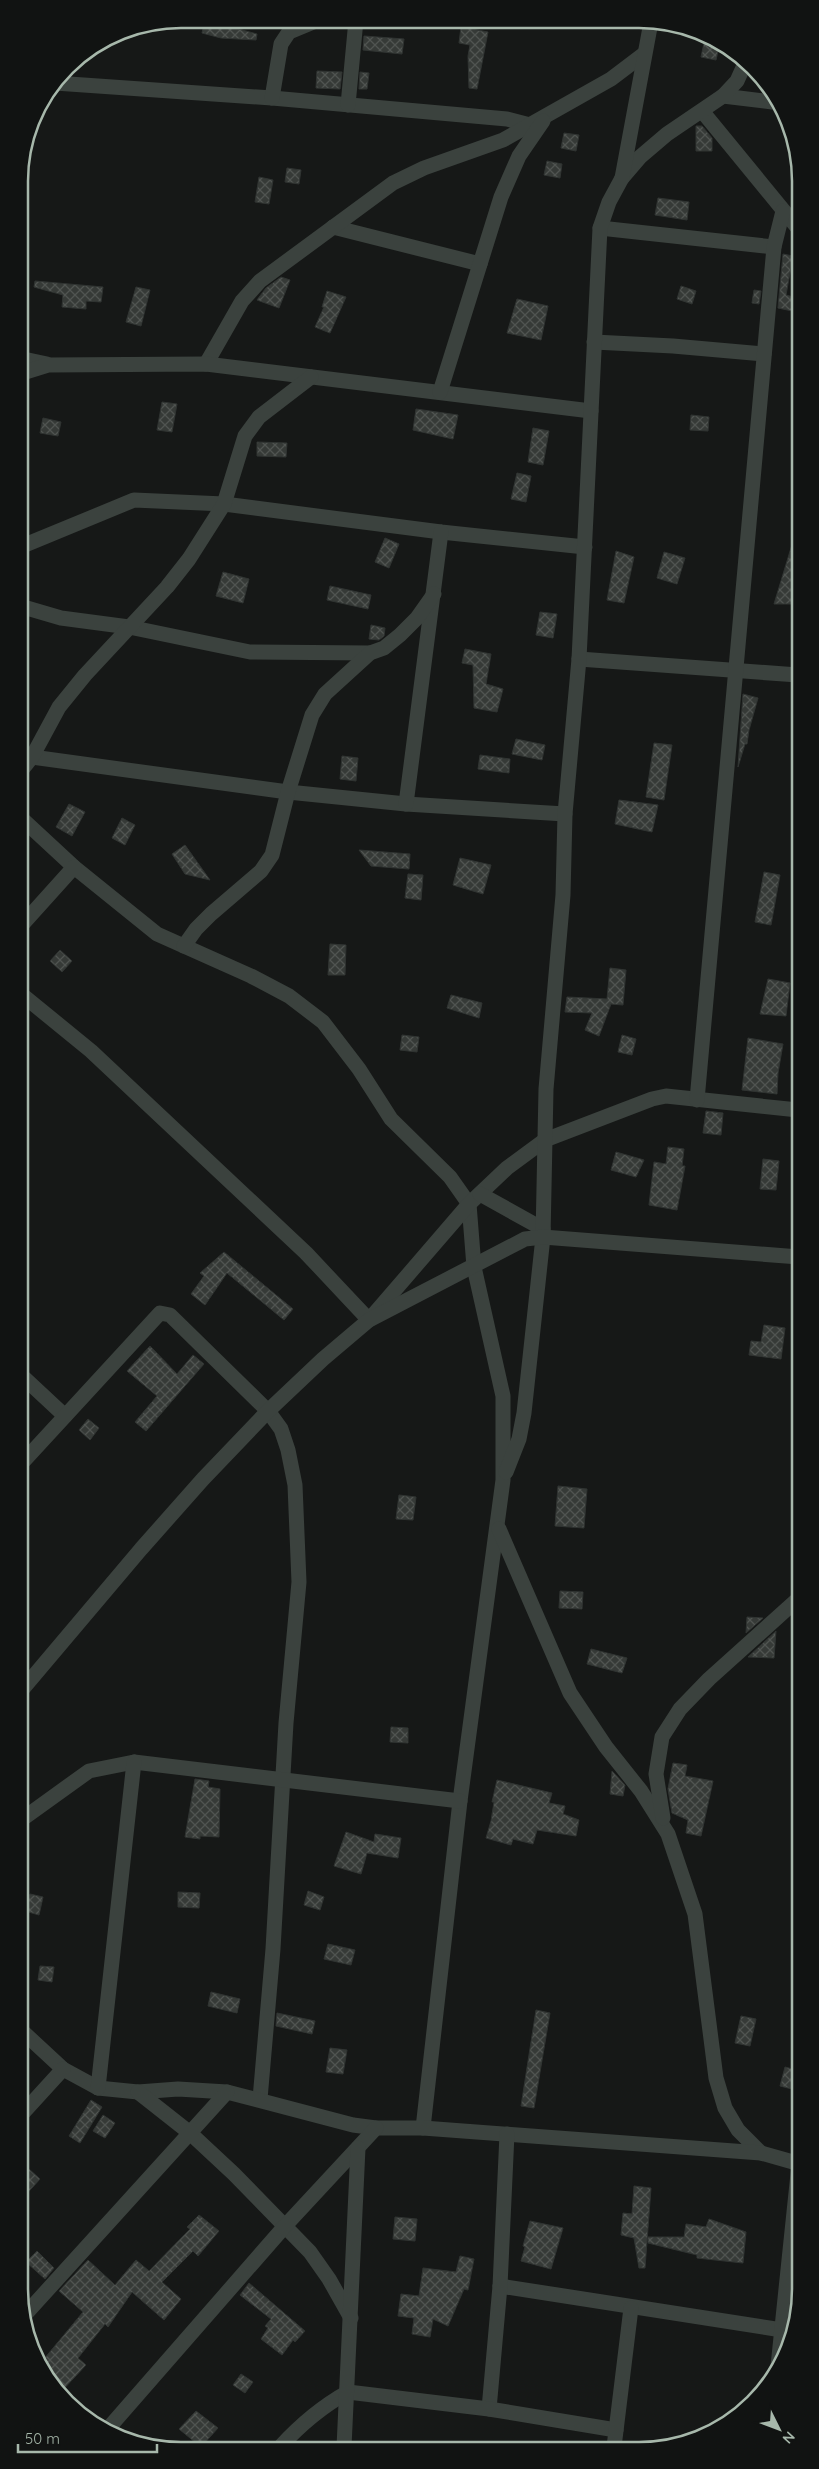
<svg xmlns="http://www.w3.org/2000/svg" width="819" height="2469" font-family="Quicksand,sans-serif">
	<defs>
		<pattern id="building-cross-hatch" width="8" height="8" patternUnits="userSpaceOnUse" patternTransform="scale(1.25)"><rect width="8" height="8" fill="#363a37"/><path d="M0 0l8 8M0 8l8-8" fill="none" stroke="#505451"/></pattern>
	</defs>
	<rect width="100%" height="100%" fill="#161817"/>
	<g fill="url(#building-cross-hatch)" stroke="#303432">
		<polygon points="205,20 257,34 256,40 221,38 202,33"/>
		<polygon points="461,27 488,32 477,89 469,88 468,56 470,45 459,43"/>
		<polygon points="706,34 720,42 716,60 701,57"/>
		<polygon points="364,36 404,39 402,54 363,50"/>
		<polygon points="317,71 342,72 340,89 316,88"/>
		<polygon points="360,72 369,73 367,89 359,89"/>
		<polygon points="696,126 702,126 712,138 712,151 696,151"/>
		<polygon points="564,133 579,135 576,151 561,148"/>
		<polygon points="547,161 562,164 560,178 544,175"/>
		<polygon points="287,168 301,170 299,184 285,182"/>
		<polygon points="259,177 273,180 269,204 255,202"/>
		<polygon points="658,198 689,202 687,220 655,215"/>
		<polygon points="783,254 793,256 786,295 797,298 797,312 778,308"/>
		<polygon points="281,277 290,280 279,308 257,300 266,288"/>
		<polygon points="35,281 103,287 101,302 86,301 86,309 62,307 63,295 34,287"/>
		<polygon points="681,286 696,291 692,304 677,299"/>
		<polygon points="136,287 150,290 141,326 126,322"/>
		<polygon points="754,290 761,291 759,304 752,303"/>
		<polygon points="327,291 346,297 330,333 315,327 324,307 322,307"/>
		<polygon points="517,299 548,306 541,340 507,333"/>
		<polygon points="162,402 177,404 172,432 157,430"/>
		<polygon points="416,409 458,415 453,439 413,430"/>
		<polygon points="691,415 709,417 708,431 690,430"/>
		<polygon points="43,418 61,422 58,436 40,433"/>
		<polygon points="533,428 549,431 543,465 528,462"/>
		<polygon points="257,442 287,443 286,457 257,456"/>
		<polygon points="517,473 531,476 526,502 511,499"/>
		<polygon points="385,538 399,544 389,568 375,562"/>
		<polygon points="794,538 798,539 798,586 794,585 794,604 774,604"/>
		<polygon points="616,551 634,557 624,603 607,600"/>
		<polygon points="664,552 685,558 677,584 657,578"/>
		<polygon points="223,572 249,579 243,603 216,596"/>
		<polygon points="330,586 371,595 368,609 327,600"/>
		<polygon points="540,612 557,614 553,638 536,635"/>
		<polygon points="371,625 385,628 384,636 379,640 369,639"/>
		<polygon points="465,649 491,654 486,684 503,689 497,712 474,708 473,665 462,663"/>
		<polygon points="743,694 758,698 749,730 747,744 745,744 738,767"/>
		<polygon points="516,739 545,745 542,760 512,754"/>
		<polygon points="654,743 672,745 664,800 646,797"/>
		<polygon points="480,755 510,759 509,773 478,769"/>
		<polygon points="342,756 358,758 356,781 340,779"/>
		<polygon points="619,800 658,805 652,832 615,824"/>
		<polygon points="69,804 85,812 72,836 56,827"/>
		<polygon points="122,818 135,825 125,845 112,838"/>
		<polygon points="185,845 210,880 185,874 172,854"/>
		<polygon points="359,850 410,854 409,869 371,866"/>
		<polygon points="460,858 491,865 483,894 453,885"/>
		<polygon points="764,872 780,875 771,925 755,922"/>
		<polygon points="408,874 423,875 421,900 405,898"/>
		<polygon points="330,944 346,945 345,975 328,975"/>
		<polygon points="60,950 72,961 62,972 50,961"/>
		<polygon points="610,968 626,970 623,1005 611,1004 599,1036 585,1030 592,1013 565,1012 567,997 607,999"/>
		<polygon points="768,979 790,983 786,1016 760,1014"/>
		<polygon points="451,995 482,1003 479,1018 447,1008"/>
		<polygon points="402,1035 419,1037 417,1052 400,1050"/>
		<polygon points="622,1035 636,1039 632,1055 618,1052"/>
		<polygon points="748,1038 783,1044 778,1073 777,1094 742,1090"/>
		<polygon points="706,1111 723,1113 721,1135 703,1133"/>
		<polygon points="668,1147 684,1149 682,1166 685,1166 677,1210 649,1205 654,1162 666,1164"/>
		<polygon points="616,1152 644,1160 636,1177 611,1170"/>
		<polygon points="763,1159 779,1161 776,1190 760,1189"/>
		<polygon points="224,1252 293,1309 284,1320 227,1273 205,1305 191,1294 204,1276 200,1273"/>
		<polygon points="764,1325 785,1328 781,1359 749,1355 751,1341 761,1342"/>
		<polygon points="150,1346 177,1374 193,1355 204,1364 146,1431 135,1422 157,1396 127,1371"/>
		<polygon points="88,1419 99,1428 90,1440 79,1430"/>
		<polygon points="558,1486 587,1489 584,1528 555,1526"/>
		<polygon points="399,1495 416,1497 413,1520 396,1519"/>
		<polygon points="560,1591 583,1592 582,1609 559,1608"/>
		<polygon points="747,1617 763,1618 746,1633"/>
		<polygon points="776,1631 774,1658 748,1657"/>
		<polygon points="591,1649 627,1658 622,1673 587,1664"/>
		<polygon points="391,1727 408,1728 408,1743 390,1742"/>
		<polygon points="673,1763 687,1765 685,1776 713,1781 701,1836 686,1833 688,1820 672,1813 668,1789"/>
		<polygon points="612,1771 625,1785 623,1796 610,1794"/>
		<polygon points="195,1779 209,1781 208,1787 220,1789 219,1837 200,1836 200,1839 185,1837"/>
		<polygon points="497,1780 552,1793 549,1803 565,1806 563,1814 579,1820 576,1836 537,1830 533,1844 513,1839 511,1845 486,1838 491,1821 494,1802 492,1802"/>
		<polygon points="346,1832 374,1842 375,1834 401,1838 398,1858 367,1853 361,1874 334,1866"/>
		<polygon points="308,1891 324,1897 320,1910 304,1905"/>
		<polygon points="178,1892 200,1893 199,1908 178,1907"/>
		<polygon points="30,1894 43,1897 39,1915 25,1911"/>
		<polygon points="328,1944 355,1950 351,1965 324,1959"/>
		<polygon points="40,1966 54,1967 52,1982 38,1980"/>
		<polygon points="211,1992 240,1999 237,2013 208,2006"/>
		<polygon points="536,2010 550,2013 534,2108 521,2106"/>
		<polygon points="277,2013 315,2021 312,2034 276,2026"/>
		<polygon points="741,2016 756,2019 750,2046 735,2043"/>
		<polygon points="330,2048 347,2050 343,2074 326,2072"/>
		<polygon points="785,2067 800,2071 800,2091 780,2086"/>
		<polygon points="91,2100 102,2107 80,2143 69,2136"/>
		<polygon points="103,2115 115,2123 105,2138 93,2131"/>
		<polygon points="29,2169 40,2179 22,2199 22,2178"/>
		<polygon points="634,2186 651,2188 645,2268 639,2268 634,2238 621,2235 623,2213 632,2214"/>
		<polygon points="199,2215 219,2231 198,2256 193,2251 162,2282 181,2299 164,2320 132,2292 108,2327 105,2324 78,2358 86,2365 59,2394 39,2365 83,2312 59,2291 88,2260 115,2285 136,2260 149,2271 190,2229 187,2227"/>
		<polygon points="395,2217 417,2219 415,2241 393,2239"/>
		<polygon points="709,2219 746,2232 743,2263 697,2258 697,2255 648,2243 648,2237 684,2237 686,2224 706,2227"/>
		<polygon points="530,2221 563,2228 551,2269 521,2261 525,2247 523,2246"/>
		<polygon points="37,2251 54,2268 45,2279 26,2262"/>
		<polygon points="460,2256 474,2259 468,2290 464,2289 448,2326 433,2319 430,2337 412,2334 414,2318 398,2316 401,2294 419,2296 423,2268 456,2272"/>
		<polygon points="249,2283 305,2331 295,2342 293,2340 282,2355 261,2339 268,2328 265,2326 271,2319 240,2295"/>
		<polygon points="241,2374 253,2382 245,2393 233,2385"/>
		<polygon points="196,2411 218,2428 201,2447 179,2429"/>
	</g>
	<g fill="none" stroke-linecap="round" stroke-linejoin="round">
		<g stroke="#3b423e" stroke-width="15">
			<polyline points="55,83 272,98 507,119 530,125"/>
			<polyline points="723,96 780,103"/>
			<polyline points="272,98 281,44 289,32 318,20"/>
			<polyline points="348,105 356,20"/>
			<polyline points="702,111 797,227"/>
			<polyline points="622,178 640,157 667,134 723,96 737,81 746,61"/>
			<polyline points="333,227 480,264"/>
			<polyline points="600,228 774,247"/>
			<polyline points="594,342 673,346 764,354"/>
			<polyline points="19,358 47,364"/>
			<polyline points="206,364 242,301 260,281 393,183 424,168 503,140 611,79 644,54"/>
			<polyline points="19,374 48,365 206,364 591,411"/>
			<polyline points="440,392 501,197 519,156 543,121"/>
			<polyline points="20,547 134,500 224,504 441,532 585,547"/>
			<polyline points="20,606 61,618 129,627 250,652 370,653"/>
			<polyline points="579,659 798,675"/>
			<polyline points="32,757 288,792 406,804 565,814"/>
			<polyline points="20,772 32,757 59,707 85,675 167,587 189,559 224,504 245,436 259,417 311,377"/>
			<polyline points="406,804 441,532"/>
			<polyline points="20,817 74,867 157,934 251,976 289,996 323,1022 359,1069 391,1119 450,1177 469,1204 474,1267 503,1396 503,1480 460,1801 423,2128"/>
			<polyline points="20,927 74,867"/>
			<polyline points="184,946 196,929 211,914 261,871 272,855 288,792 312,715 325,694 370,653 384,648 400,635 417,618 434,594"/>
			<polyline points="20,993 91,1051 306,1253 369,1320 469,1204 507,1168 545,1140 652,1099 666,1096 798,1110"/>
			<polyline points="697,1100 774,247 783,211"/>
			<polyline points="480,1194 543,1229"/>
			<polyline points="21,1375 65,1416"/>
			<polyline points="21,1464 160,1313 170,1315 268,1411 281,1429 288,1450 295,1485 299,1582 286,1723 273,1949 260,2099"/>
			<polyline points="506,1472 519,1439 524,1413 543,1237 546,1089 563,895 565,814 579,659 600,228 609,202 622,178 651,22"/>
			<polyline points="499,1529 570,1693 606,1747 641,1791 668,1834 695,1914 716,2078 725,2108 738,2130 761,2153"/>
			<polyline points="21,1691 141,1549 203,1479 268,1411 323,1359 369,1320 525,1239 543,1237 799,1257"/>
			<polyline points="663,1818 656,1774 662,1737 680,1709 709,1679 799,1598"/>
			<polyline points="21,1820 89,1771 134,1762 460,1801"/>
			<polyline points="22,2031 63,2069 98,2088 138,2092 178,2089 227,2092 353,2125 376,2128 423,2128 761,2153 800,2164"/>
			<polyline points="98,2088 134,1762"/>
			<polyline points="138,2092 190,2133 234,2174 310,2252 329,2279 351,2318"/>
			<polyline points="22,2114 63,2069"/>
			<polyline points="500,2286 782,2330"/>
			<polyline points="22,2318 227,2092"/>
			<polyline points="778,2366 799,2164"/>
			<polyline points="489,2409 500,2286 507,2134"/>
			<polyline points="106,2431 285,2226 376,2128"/>
			<path d="M280,2447C301,2424 321,2407 348,2392L489,2409L616,2430"/>
			<polyline points="344,2447 358,2148"/>
			<polyline points="614,2447 631,2308"/>
		</g>
	</g>
	<path d="M0 0H819V2469H0ZM181 28H639A153 153 0 0 1 792 181V2289A153 153 0 0 1 639 2442H181A153 153 0 0 1 28 2289V181A153 153 0 0 1 181 28Z" fill="#111312" fill-rule="evenodd"/>
	<path fill="none" stroke="#a7b8ab" stroke-width="2.5" d="M181 28H639A153 153 0 0 1 792 181V2289A153 153 0 0 1 639 2442H181A153 153 0 0 1 28 2289V181A153 153 0 0 1 181 28Z"/>
	<g transform="translate(779 2429) rotate(132)" stroke="#111312" stroke-width="4" paint-order="stroke">
	<path d="M0-4L9 19L0 12L-9 19Z" fill="#a7b8ab"/>
	<text y="-8" font-size="14" font-weight="bold" text-anchor="middle" fill="#a7b8ab">N</text>
	</g>
	<path d="M18 2444v8h139v-8" fill="none" stroke="#a7b8ab" stroke-width="2.5"/>
	<text x="25" y="2444" font-size="15" fill="#a7b8ab" stroke="#111312" stroke-width="4" paint-order="stroke">50 m</text>
</svg>
